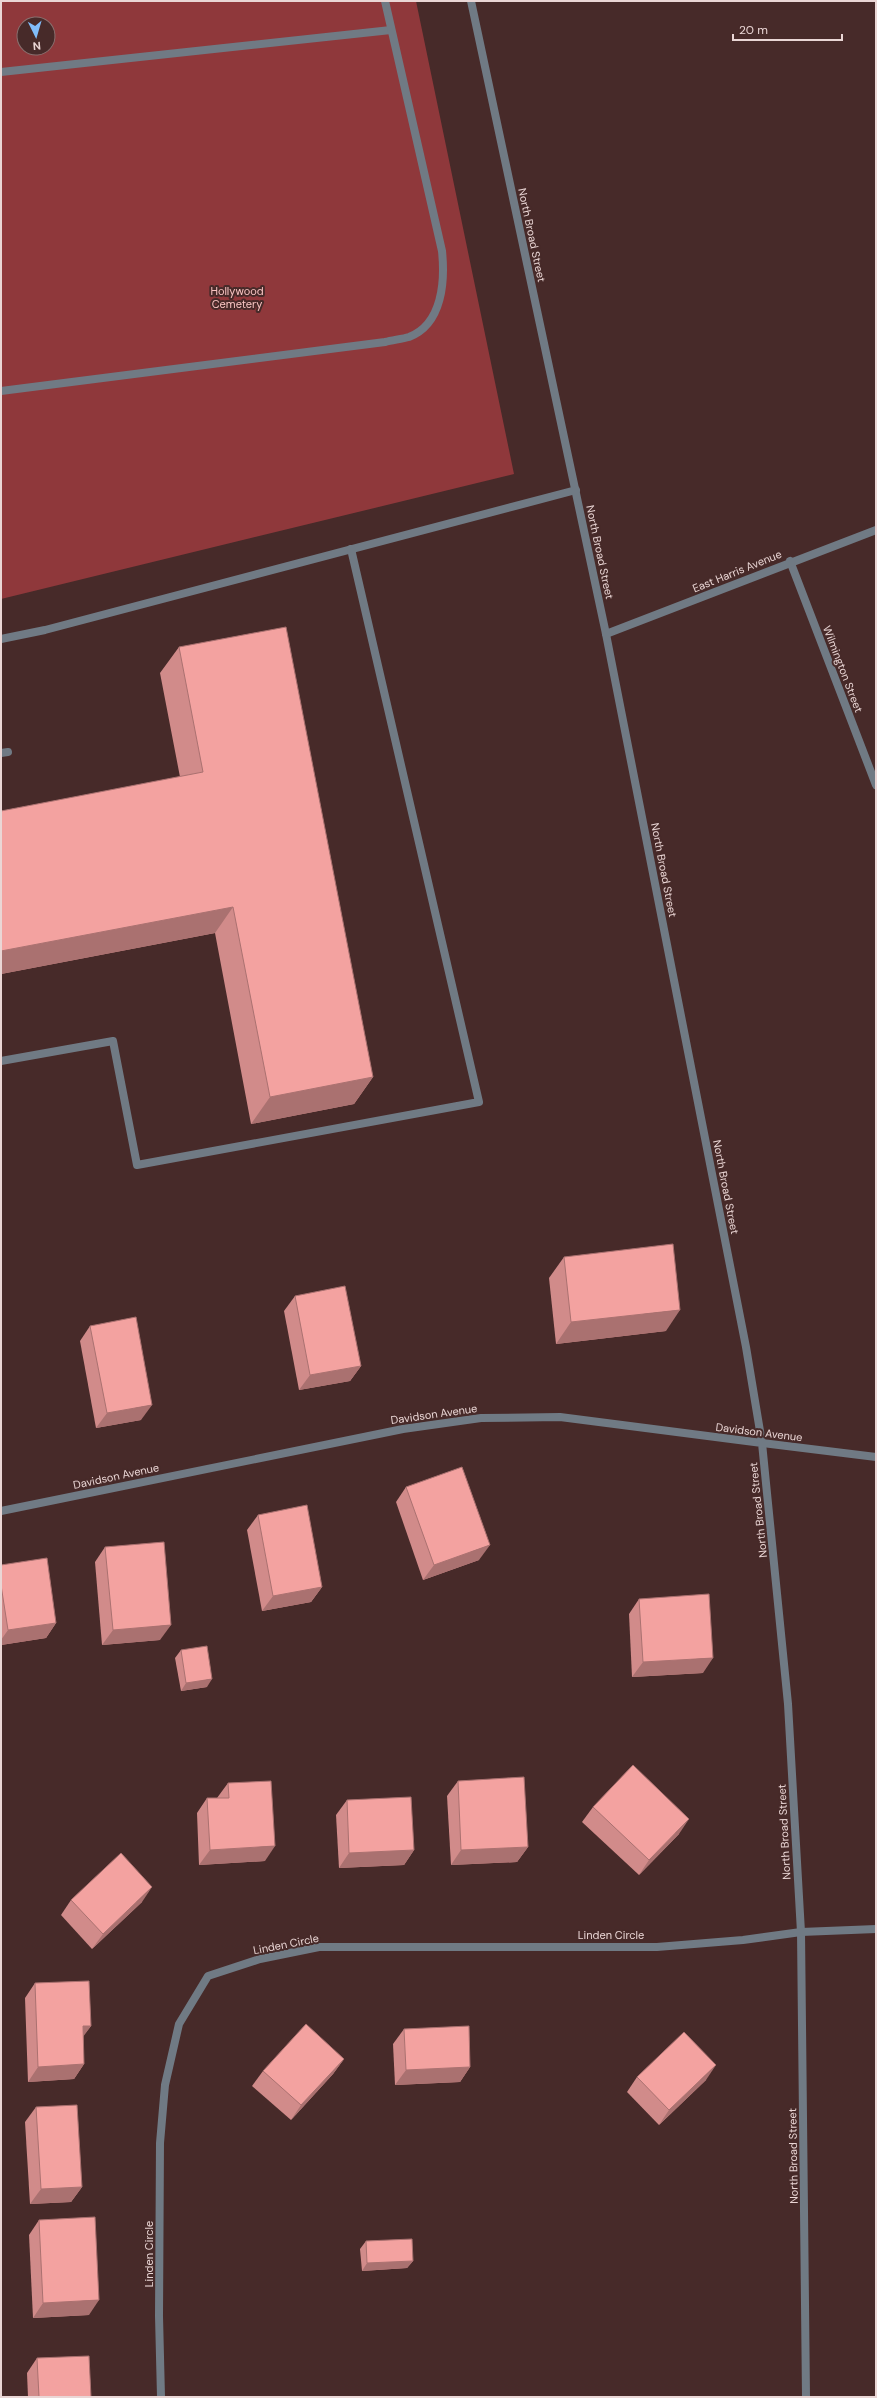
<svg xmlns="http://www.w3.org/2000/svg" width="877" height="2398" font-family="'DM Sans',sans-serif">
	<rect width="100%" height="100%" fill="#472a29"/>
	<path fill="#8f383b" fill-rule="evenodd" d="M1,1H416L514,474L1,599ZM24,24H48V48H24Z"/>
	<g fill="none" stroke-linecap="round" stroke-linejoin="round">
		<g stroke="#707a84" stroke-width="8">
			<polyline points="1,72 391,30"/>
			<path d="M1,391L385,342C393,340 402,339 409,337C443,324 445,280 442,251L385,1"/>
			<polyline points="1,639 45,630 576,490"/>
			<polyline points="1,753 8,752"/>
			<polyline points="1,1061 113,1041 137,1165 479,1102 351,549"/>
		</g>
		<g stroke="#707a84" stroke-width="8">
			<polyline points="790,561 876,785"/>
			<polyline points="606,634 876,530"/>
			<polyline points="1,1511 403,1429 481,1418 560,1417 762,1443 788,1704 801,1932 806,2397"/>
			<polyline points="161,2397 159,2316 160,2143 165,2085 179,2024 208,1976 260,1959 319,1947 657,1947 743,1940 801,1932 876,1929"/>
		</g>
		<polyline stroke="#707a84" stroke-width="8" points="471,1 606,634 746,1347 762,1443 876,1457"/>
	</g>
	<g fill="#d18b8a">
		<polygon points="179,647 373,1077 354,1104 251,1124 215,933 1,974 1,811 180,777 160,673"/>
		<polygon points="564,1257 666,1331 556,1344 549,1278"/>
		<polygon points="295,1296 361,1366 350,1381 299,1390 284,1311"/>
		<polygon points="90,1326 141,1420 96,1428 80,1341"/>
		<polygon points="406,1487 479,1560 423,1580 396,1502"/>
		<polygon points="258,1515 322,1587 311,1602 262,1611 247,1530"/>
		<polygon points="105,1547 160,1640 102,1645 95,1562"/>
		<polygon points="1,1565 56,1623 46,1638 1,1645"/>
		<polygon points="639,1599 703,1673 632,1677 629,1614"/>
		<polygon points="181,1650 207,1687 181,1691 175,1658"/>
		<polygon points="458,1781 528,1847 517,1862 451,1865 447,1796"/>
		<polygon points="228,1783 265,1861 199,1865 197,1813 207,1798 217,1798"/>
		<polygon points="347,1800 414,1850 404,1865 339,1868 336,1815"/>
		<polygon points="593,1807 679,1834 639,1875 582,1822"/>
		<polygon points="71,1900 142,1902 92,1949 61,1915"/>
		<polygon points="35,1983 91,2026 83,2036 84,2064 74,2079 28,2082 25,1998"/>
		<polygon points="404,2029 470,2067 460,2082 395,2085 393,2044"/>
		<polygon points="344,2059 333,2074 291,2120 252,2086 263,2071"/>
		<polygon points="637,2077 706,2080 659,2125 627,2092"/>
		<polygon points="36,2107 82,2187 71,2202 30,2204 25,2122"/>
		<polygon points="39,2220 89,2315 33,2318 29,2235"/>
		<polygon points="366,2241 413,2261 407,2268 362,2271 360,2249"/>
		<polygon points="37,2358 91,2397 28,2397 27,2373"/>
	</g>
	<g fill="#aa7170">
		<polygon points="233,907 215,933 1,974 1,951"/>
		<polygon points="373,1077 354,1104 251,1124 270,1097"/>
		<polygon points="680,1310 666,1331 556,1344 571,1322"/>
		<polygon points="361,1366 350,1381 299,1390 310,1375"/>
		<polygon points="152,1405 141,1420 96,1428 107,1413"/>
		<polygon points="490,1545 479,1560 423,1580 434,1565"/>
		<polygon points="322,1587 311,1602 262,1611 273,1596"/>
		<polygon points="56,1623 46,1638 1,1645 1,1640 8,1630"/>
		<polygon points="171,1625 160,1640 102,1645 113,1630"/>
		<polygon points="713,1658 703,1673 632,1677 643,1662"/>
		<polygon points="212,1679 207,1687 181,1691 186,1683"/>
		<polygon points="689,1819 679,1834 639,1875 649,1860"/>
		<polygon points="275,1846 265,1861 199,1865 210,1850"/>
		<polygon points="528,1847 517,1862 451,1865 461,1850"/>
		<polygon points="414,1850 404,1865 339,1868 349,1853"/>
		<polygon points="152,1887 142,1902 92,1949 103,1934"/>
		<polygon points="83,2026 91,2026 80,2041"/>
		<polygon points="344,2059 333,2074 291,2120 301,2105"/>
		<polygon points="84,2064 74,2079 28,2082 38,2067"/>
		<polygon points="716,2065 706,2080 659,2125 669,2110"/>
		<polygon points="470,2067 460,2082 395,2085 406,2070"/>
		<polygon points="82,2187 71,2202 30,2204 41,2189"/>
		<polygon points="413,2261 407,2268 362,2271 367,2263"/>
		<polygon points="99,2300 89,2315 33,2318 43,2303"/>
	</g>
	<g fill="#f3a2a0" stroke="#aa7170">
		<polygon points="286,627 373,1077 270,1097 233,907 1,951 1,811 203,772 179,647"/>
		<polygon points="673,1244 680,1310 571,1322 564,1257"/>
		<polygon points="345,1286 361,1366 310,1375 295,1296"/>
		<polygon points="136,1317 152,1405 107,1413 90,1326"/>
		<polygon points="462,1467 490,1545 434,1565 406,1487"/>
		<polygon points="307,1505 322,1587 273,1596 258,1515"/>
		<polygon points="164,1542 171,1625 113,1630 105,1547"/>
		<polygon points="47,1558 56,1623 8,1630 1,1585 1,1565"/>
		<polygon points="709,1594 713,1658 643,1662 639,1599"/>
		<polygon points="207,1646 212,1679 186,1683 181,1650"/>
		<polygon points="633,1765 689,1819 649,1860 593,1807"/>
		<polygon points="524,1777 528,1847 461,1850 458,1781"/>
		<polygon points="271,1781 275,1846 210,1850 207,1798 229,1798 228,1783"/>
		<polygon points="411,1797 414,1850 349,1853 347,1800"/>
		<polygon points="121,1853 152,1887 103,1934 71,1900"/>
		<polygon points="89,1981 91,2026 83,2026 84,2064 38,2067 35,1983"/>
		<polygon points="306,2024 344,2059 301,2105 263,2071"/>
		<polygon points="469,2026 470,2067 406,2070 404,2029"/>
		<polygon points="684,2032 716,2065 669,2110 637,2077"/>
		<polygon points="77,2105 82,2187 41,2189 36,2107"/>
		<polygon points="95,2217 99,2300 43,2303 39,2220"/>
		<polygon points="412,2239 413,2261 367,2263 366,2241"/>
		<polygon points="89,2356 91,2397 39,2397 37,2358"/>
	</g>
	<g text-anchor="middle" stroke-width="4" stroke-linejoin="round" paint-order="stroke">
		<g font-size="11" fill="#ead6d5" stroke="#472a29">
			<text transform="translate(532 235) rotate(78)" y="4">North Broad Street</text>
			<text transform="translate(600 552) rotate(78)" y="4">North Broad Street</text>
			<text transform="translate(737 571) rotate(-22)" y="4">East Harris Avenue</text>
			<text transform="translate(843 669) rotate(69)" y="4">Wilmington Street</text>
			<text transform="translate(664 870) rotate(79)" y="4">North Broad Street</text>
			<text transform="translate(726 1187) rotate(79)" y="4">North Broad Street</text>
			<text transform="translate(434 1414) rotate(-8)" y="4">Davidson Avenue</text>
			<text transform="translate(759 1432) rotate(7)" y="4">Davidson Avenue</text>
			<text transform="translate(116 1476) rotate(-12)" y="4">Davidson Avenue</text>
			<text transform="translate(758 1510) rotate(-96)" y="4">North Broad Street</text>
			<text transform="translate(784 1832) rotate(-93)" y="4">North Broad Street</text>
			<text x="611" y="1939">Linden Circle</text>
			<text transform="translate(286 1944) rotate(-11)" y="4">Linden Circle</text>
			<text transform="translate(793 2156) rotate(-91)" y="4">North Broad Street</text>
			<text transform="translate(149 2254) rotate(-90)" y="4">Linden Circle</text>
		</g>
		<g font-size="11" fill="#fac5c3" stroke="#472a29">
			<text x="237" y="295">Hollywood<tspan x="237" dy="13">Cemetery</tspan></text>
		</g>
	</g>
	<rect width="877" height="2398" fill="none" stroke="#ead6d5" stroke-width="4"/>
	<g transform="translate(36 36) rotate(175)"><circle r="19" fill="#472a29" stroke="#886f6e"/>
	<path d="M0-3L7 15L0 10L-7 15Z" fill="#81bdfa"/>
	<text y="-6" font-size="11" font-weight="bold" text-anchor="middle" fill="#ead6d5">N</text>
	</g>
	<path d="M733 34v6h109v-6" fill="none" stroke="#ead6d5" stroke-width="2"/>
	<text x="739" y="34" font-size="12" fill="#ead6d5" stroke="#472a29" stroke-width="3" paint-order="stroke">20 m</text>
</svg>
